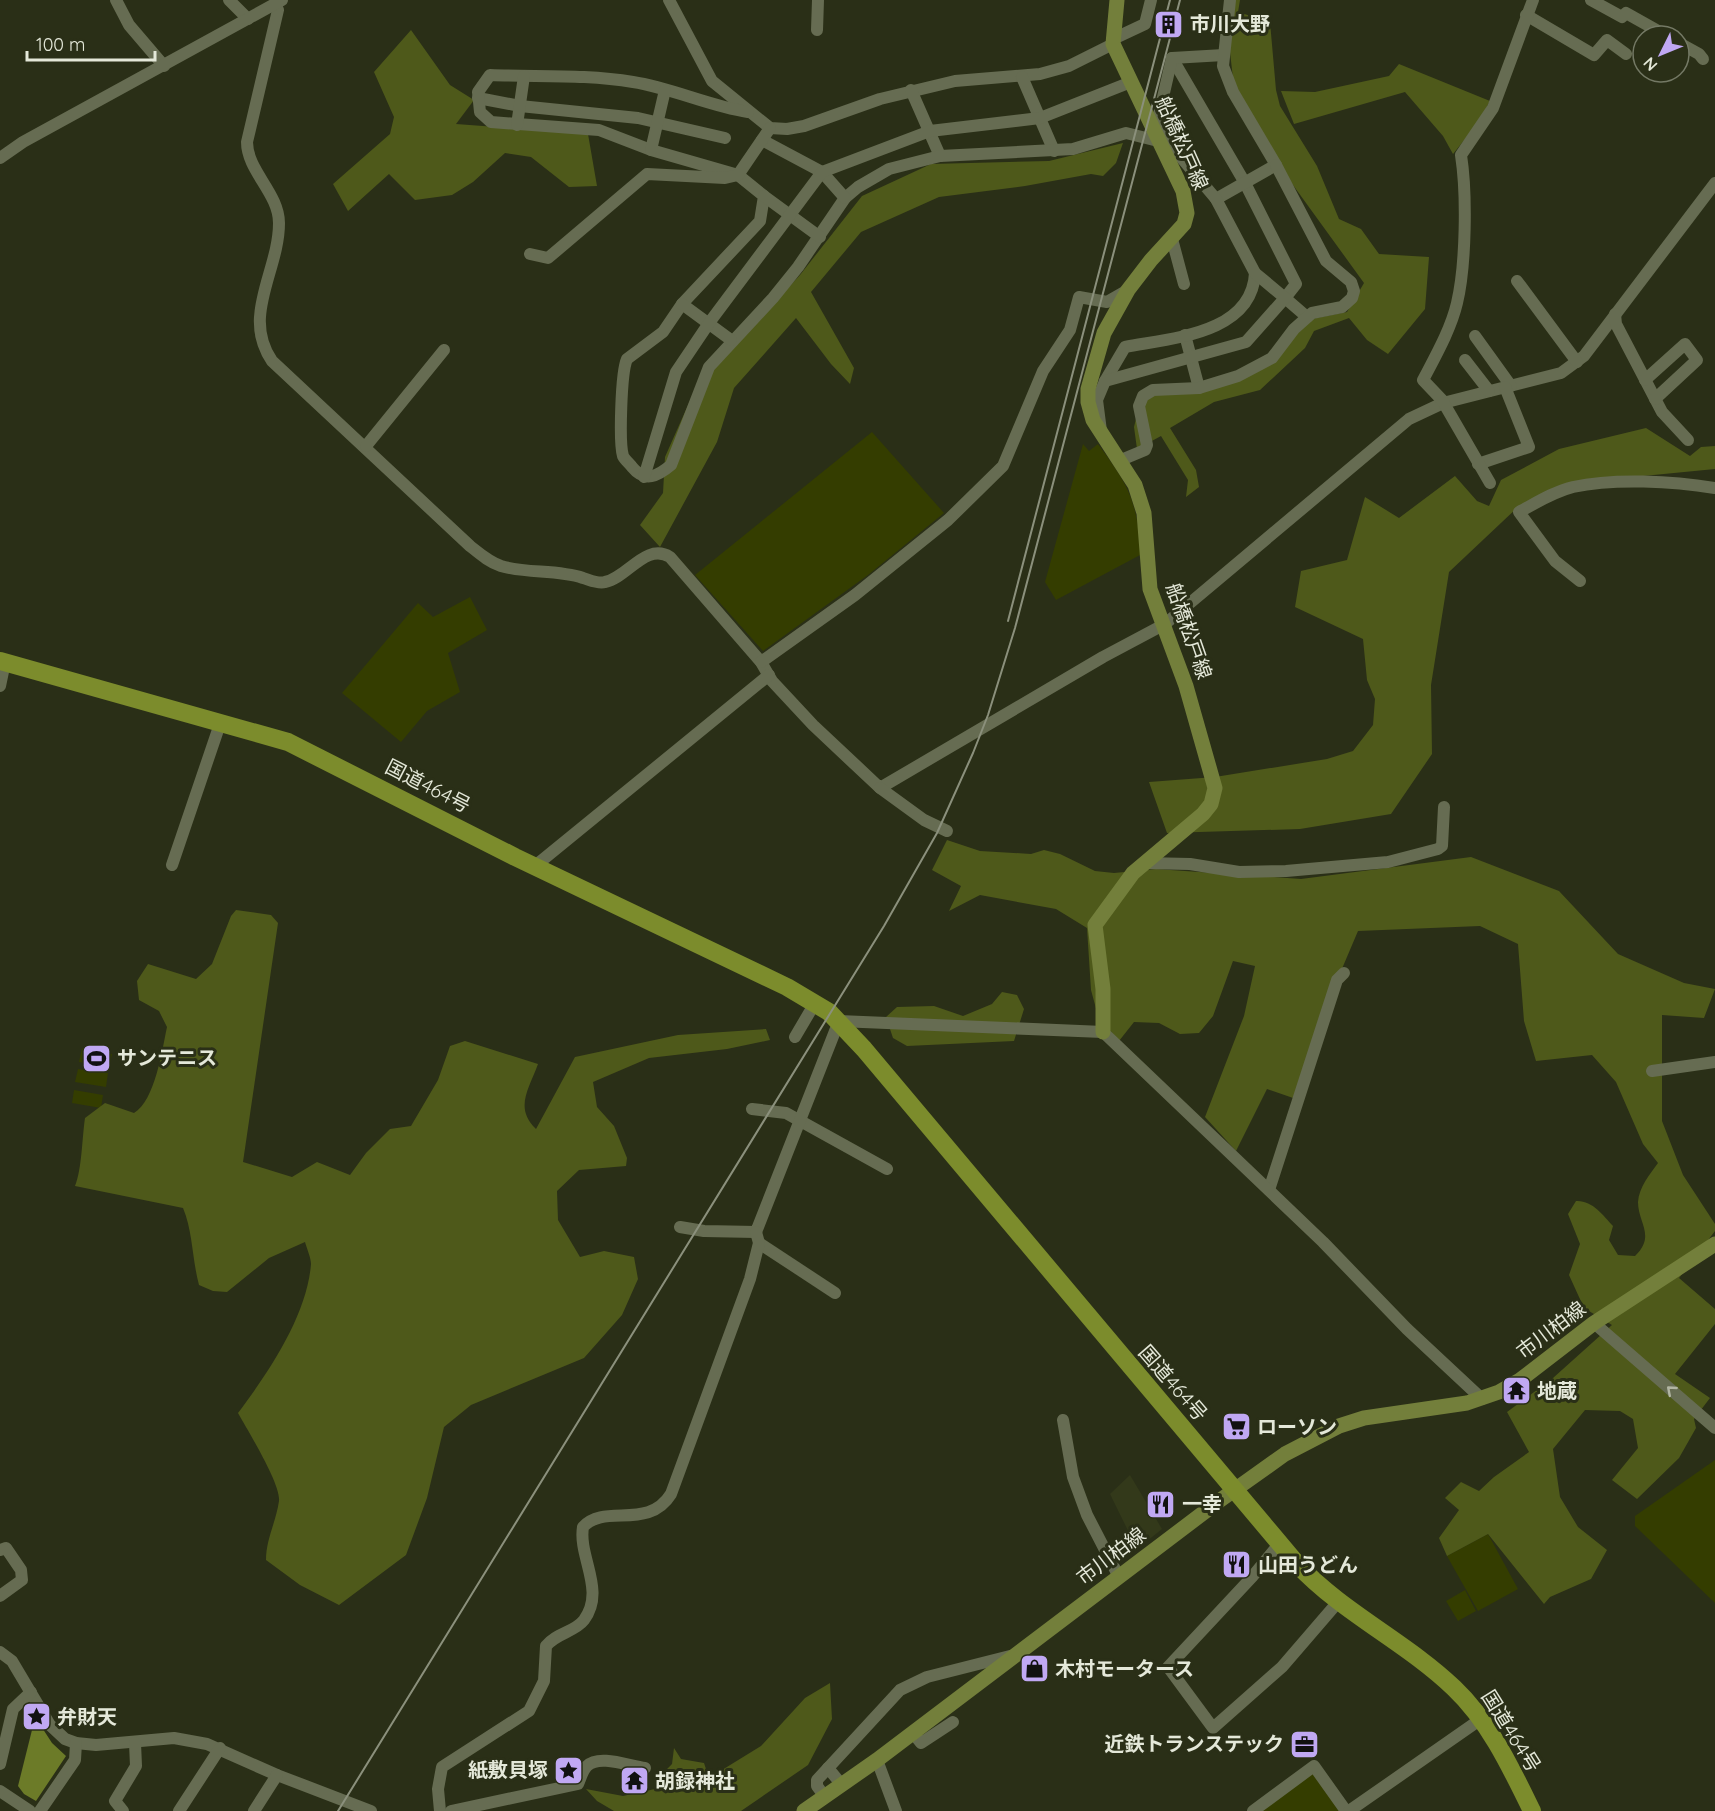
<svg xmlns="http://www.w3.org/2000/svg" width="1715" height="1811" font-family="Quicksand,'Noto Sans JP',sans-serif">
	<rect width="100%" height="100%" fill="#2a2f17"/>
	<polygon fill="#33391a" points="1130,1475 1162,1529 1137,1549 1110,1494"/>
	<g fill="#343d00">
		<polygon points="872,432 944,513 868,575 763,651 695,575"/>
		<path d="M1083,444L1089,451L1098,444C1132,490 1135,499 1142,554L1056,600L1045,582Z"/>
		<polygon points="470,597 487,630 448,653 460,692 427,711 401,742 342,693 418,603 433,617"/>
		<polygon points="82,1048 112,1054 109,1068 79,1062"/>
		<polygon points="78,1069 108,1073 106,1087 75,1082"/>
		<polygon points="74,1090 103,1095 101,1108 72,1103"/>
		<polygon points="1715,1460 1715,1603 1635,1526 1635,1516"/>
		<polygon points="1488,1534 1518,1589 1478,1611 1447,1556"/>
		<polygon points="1465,1590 1476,1611 1458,1621 1446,1601"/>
		<polygon points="1308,1773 1317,1775 1342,1811 1259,1811"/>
	</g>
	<g fill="#4e591a">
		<polygon points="1224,0 1240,0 1238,12 1270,22 1276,90 1280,106 1317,166 1339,219 1361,229 1379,254 1429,257 1425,309 1388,354 1367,340 1349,318 1314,331 1305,348 1260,390 1214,402 1170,428 1196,470 1199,487 1186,497 1188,480 1161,436 1137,449 1134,427 1141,398 1265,364 1306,320 1347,312 1364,283 1277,163 1234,87"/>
		<polygon points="411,30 450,85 474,100 456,124 588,134 597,186 569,187 531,157 505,153 473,182 452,195 415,200 389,174 348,211 333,184 390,134 394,117 374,72"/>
		<polygon points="1399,64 1490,101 1478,123 1453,154 1443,136 1405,92 1294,124 1281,91 1315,92 1389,76"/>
		<polygon points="1123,143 1116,163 1103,176 1091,174 1025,186 939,197 861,232 811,292 854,368 850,384 831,364 796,318 734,388 717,442 660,547 640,525 663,493 665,457 708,360 735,345 800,275 862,196 931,164 1049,161"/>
		<polygon points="1646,428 1690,456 1701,447 1715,446 1715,469 1633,477 1519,506 1449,572 1431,685 1432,754 1391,814 1300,829 1167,833 1149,782 1215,777 1327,759 1353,751 1373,725 1375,699 1367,680 1363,639 1295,607 1301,571 1347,560 1365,497 1399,518 1455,476 1477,501 1489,506 1501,480 1559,449"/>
		<path d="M947,840L980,851L1031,854L1044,850L1060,854L1095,871L1114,873L1156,869L1301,879L1471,857L1559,891L1618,954L1684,983L1715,989L1704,1018L1662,1015V1121L1683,1175L1715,1224V1231L1679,1278L1715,1309V1324L1675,1374L1710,1398L1694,1419L1696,1428L1679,1458L1637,1499L1612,1480L1638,1448L1633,1419L1620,1411L1585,1410L1553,1449L1560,1497L1578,1527L1607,1550L1591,1579L1550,1597L1544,1604L1488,1534L1447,1556L1439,1538L1459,1510L1445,1498L1461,1482L1479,1491L1494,1477L1529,1452L1507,1412L1553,1378L1612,1325L1584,1308L1569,1275L1580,1244L1568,1214L1576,1201C1592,1200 1603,1215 1613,1226L1609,1240L1618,1255L1635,1256C1656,1236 1638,1223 1638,1202C1639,1187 1650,1174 1658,1163L1643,1144L1616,1082L1592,1055L1536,1061L1524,1021L1518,944L1480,926L1358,931L1313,1037L1296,1099L1267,1089L1236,1151L1205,1117L1244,1016L1255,966L1233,961L1213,1016L1199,1033L1180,1034L1159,1023L1134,1022L1119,1041L1098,1016L1091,990L1087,928L1056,909L980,895L949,911L961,886L932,870Z"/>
		<path d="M236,910L271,915L278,923L243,1162L292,1177L317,1162L350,1175L366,1153L390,1129L411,1126L438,1080L450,1046L465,1041L538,1064C529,1089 514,1108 536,1129L575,1057L678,1035L766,1029L770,1040L727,1049L649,1058L593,1082L597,1107L614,1126L627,1158L626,1166L579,1170L557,1191L558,1220L580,1257L604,1251L634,1257L638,1279L622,1315L584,1358L471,1405L444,1427L427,1498L406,1555L339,1605L300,1585L266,1560C266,1539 276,1522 279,1501C281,1484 248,1431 238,1413C268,1373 307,1316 311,1264C311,1258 307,1249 305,1242L269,1258L227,1292L213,1291L199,1285C192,1259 193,1232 183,1208L75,1186C82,1169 82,1138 85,1118L105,1103L134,1113C155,1101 162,1050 167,1027L159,1011L139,1000L137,981L148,964L196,979L212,964L231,916Z"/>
		<polygon points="1002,992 1017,995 1024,1009 1014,1041 907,1046 893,1038 886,1017 897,1007 934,1006 963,1016 992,1004"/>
		<polygon points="830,1683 832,1719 808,1765 741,1811 614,1811 597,1801 586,1789 623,1796 655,1789 662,1774 672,1764 674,1748 681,1759 704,1763 709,1778 761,1746 805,1698"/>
	</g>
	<polygon fill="#6c7b28" points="34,1722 39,1723 52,1743 66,1756 36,1801 24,1794 18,1786"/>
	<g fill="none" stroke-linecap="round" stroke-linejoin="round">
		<g stroke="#666c52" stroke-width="12">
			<polyline points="116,0 129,25 164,66"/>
			<polyline points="229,0 248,19"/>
			<polyline points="669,0 712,81 770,128 787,129 804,126 880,99 955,81 1040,74 1069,66 1113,44"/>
			<polyline points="1591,0 1622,17 1626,13 1667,36"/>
			<path d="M275,4L278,10L247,142C247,171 279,193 279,223C279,271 241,316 272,361L470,546C480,554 489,562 501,566C527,574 557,569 583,578C590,580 598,584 605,582C627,578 646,542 670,557L761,662L772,681L813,725L880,788L1103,657L1165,624L1409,419L1443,403L1561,373L1584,356L1715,183"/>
			<polyline points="1526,15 1594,55 1607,40 1626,54"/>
			<polyline points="817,30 818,0"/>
			<polyline points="1113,39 1145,24 1151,0"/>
			<polyline points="1679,43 1699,54 1703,59"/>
			<polyline points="1172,58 1245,183 1296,284 1285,298 1307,317"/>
			<polyline points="1022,77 1054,151"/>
			<polyline points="911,90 940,156"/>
			<polyline points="478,98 520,106 638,118 725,138"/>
			<path d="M748,112C709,106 672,88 633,82C586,74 538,77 490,75L478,92L480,112L491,122L599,130L651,150L738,175L764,196L760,221L682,304L663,332L627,359C621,372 619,443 623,456C625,460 630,464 632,467C645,483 658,476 671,465L709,367L773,298L798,267L845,198L858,187L889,169L940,156L1073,149L1126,133L1158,141"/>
			<polyline points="517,125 524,76"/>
			<polyline points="1155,132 1172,58 1224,55"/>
			<polyline points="762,140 822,172 845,198"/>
			<polyline points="651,150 665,90"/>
			<polyline points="0,158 23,142 282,0"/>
			<polyline points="764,196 820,237"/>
			<polyline points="1216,199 1276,165 1233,92 1223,66 1230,0"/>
			<polyline points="1172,239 1184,284"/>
			<polyline points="530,254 548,258 647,174 725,178 738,175 770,128"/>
			<polyline points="1517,281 1577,362"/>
			<polyline points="682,304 731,340"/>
			<polyline points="1615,314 1616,324 1662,412 1688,440"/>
			<polyline points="1185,335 1199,388"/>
			<polyline points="1475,336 1511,386"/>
			<polyline points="1465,360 1489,391"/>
			<polyline points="1645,380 1685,344 1697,360 1655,399"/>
			<path d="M1105,381L1125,347C1171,338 1252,334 1255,273"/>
			<polyline points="1101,431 1097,400 1105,381 1246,342 1285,298 1255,273 1216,199 1158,130"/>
			<polyline points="366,446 444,350"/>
			<polyline points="1121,460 1145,450 1147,445 1139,406 1143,396 1153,390 1199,388 1238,376 1272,358 1294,329 1312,313 1342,307 1352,298 1354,291 1351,282 1326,261 1276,165"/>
			<polyline points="1478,464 1529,447 1505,387"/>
			<polyline points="644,477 676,372 709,323 822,172 930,131 1040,118 1131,82"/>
			<path d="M1490,483L1442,400L1423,380C1435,357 1451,329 1457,303C1466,265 1467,194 1461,155L1493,108L1533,0"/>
			<path d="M1580,581L1555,561L1519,512C1536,503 1553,492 1573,487C1614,478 1673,481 1715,488"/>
			<polyline points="761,662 855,595 948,520 1003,466 1043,371 1070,330 1079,297 1107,302 1128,290"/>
			<polyline points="0,686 5,662"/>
			<polyline points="880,788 924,820 947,831"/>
			<polyline points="1144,863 1190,864 1239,872 1286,871 1388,862 1438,849 1442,846 1444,807"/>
			<polyline points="172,865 221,721"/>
			<polyline points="535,866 769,675"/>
			<polyline points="795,1037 815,1003"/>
			<polyline points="1652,1071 1715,1062"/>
			<polyline points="752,1109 786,1113 887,1169"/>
			<polyline points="1269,1190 1337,980 1344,973"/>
			<polyline points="680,1227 704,1231 756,1232 839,1021 1103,1032 1323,1242 1407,1329 1482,1399"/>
			<polyline points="759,1243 835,1293"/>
			<polyline points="1594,1323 1715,1428"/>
			<polyline points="1063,1420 1073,1477 1087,1515 1119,1577"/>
			<polyline points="1280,1543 1252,1577 1168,1667 1213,1728 1282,1667 1338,1602"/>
			<polyline points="0,1550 6,1548 21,1570 22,1580 0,1596"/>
			<polyline points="0,1652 12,1661 50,1725 65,1739 76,1743 96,1745 174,1738 207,1744 277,1775 371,1811"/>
			<polyline points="913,1733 921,1743 953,1722"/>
			<polyline points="877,1760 896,1811"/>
			<polyline points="0,1764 13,1709 31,1692"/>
			<polyline points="828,1768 837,1779"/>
			<polyline points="0,1791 30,1811"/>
			<polyline points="825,1797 817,1786 817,1780 900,1690 927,1677 1010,1656"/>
			<polyline points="40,1811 75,1760 76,1743"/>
			<polyline points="123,1811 115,1801 136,1766 135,1743"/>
			<polyline points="179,1811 220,1748"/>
			<polyline points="254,1811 277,1775"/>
			<path d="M440,1811L438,1789L442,1767L529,1711L544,1681L546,1646C556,1633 575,1632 584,1620C606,1590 578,1557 583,1527C605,1503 648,1531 671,1494L750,1279L759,1243L756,1232"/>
			<path d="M451,1811L578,1784C581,1778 582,1771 587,1766C599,1754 629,1766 645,1768"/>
			<polyline points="1253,1811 1314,1766 1346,1811"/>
			<polyline points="1349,1811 1481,1719"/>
		</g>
		<g stroke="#737f3b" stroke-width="15">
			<polyline points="1103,1032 1103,989 1095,925 1133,873 1203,814 1211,804 1215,788 1186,686 1150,589 1144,513 1135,485 1093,420 1088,402 1088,389 1104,333 1128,290 1151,260 1184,224 1187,213 1183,191 1113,44 1117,0"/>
			<polyline points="804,1811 877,1760 1219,1501 1285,1454 1339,1426 1364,1418 1467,1403 1499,1392 1520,1380 1594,1323 1715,1244"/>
		</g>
		<path stroke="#7c8c2c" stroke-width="18" d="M0,661L288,742L515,857L787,987L829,1012L864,1049L1297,1564C1343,1613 1406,1642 1454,1688C1489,1721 1511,1768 1532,1811"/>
		<g stroke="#8b907c" stroke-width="2">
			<polyline points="1008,621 1170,0"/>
			<polyline points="338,1811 884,926 937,833 973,753 988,715 1015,628 1180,0"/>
		</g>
	</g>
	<defs><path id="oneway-chevron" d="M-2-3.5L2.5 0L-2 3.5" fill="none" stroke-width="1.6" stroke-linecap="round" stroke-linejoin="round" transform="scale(1.5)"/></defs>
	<use stroke="#b2b6a3" href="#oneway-chevron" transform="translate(1671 1390) rotate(-139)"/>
	<defs>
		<symbol id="building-square" viewBox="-11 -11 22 22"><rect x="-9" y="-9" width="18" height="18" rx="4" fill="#c0a8f3" stroke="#2a2f17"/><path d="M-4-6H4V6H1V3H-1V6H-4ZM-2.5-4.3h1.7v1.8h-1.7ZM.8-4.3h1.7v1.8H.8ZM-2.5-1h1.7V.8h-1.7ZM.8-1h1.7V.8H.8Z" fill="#111"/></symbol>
		<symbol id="stadium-square" viewBox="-11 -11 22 22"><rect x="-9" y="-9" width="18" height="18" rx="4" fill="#c0a8f3" stroke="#2a2f17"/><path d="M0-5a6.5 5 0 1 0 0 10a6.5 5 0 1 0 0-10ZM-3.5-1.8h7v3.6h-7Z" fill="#111"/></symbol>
		<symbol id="temple-square" viewBox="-11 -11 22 22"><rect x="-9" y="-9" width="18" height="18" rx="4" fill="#c0a8f3" stroke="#2a2f17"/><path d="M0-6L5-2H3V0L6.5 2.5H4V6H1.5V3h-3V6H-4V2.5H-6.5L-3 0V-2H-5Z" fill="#111"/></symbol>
		<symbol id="supermarket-square" viewBox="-11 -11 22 22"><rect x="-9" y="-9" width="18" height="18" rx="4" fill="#c0a8f3" stroke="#2a2f17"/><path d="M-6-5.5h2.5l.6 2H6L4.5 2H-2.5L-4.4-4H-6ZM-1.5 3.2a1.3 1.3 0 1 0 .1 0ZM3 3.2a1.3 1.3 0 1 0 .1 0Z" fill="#111"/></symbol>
		<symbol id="restaurant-square" viewBox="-11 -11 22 22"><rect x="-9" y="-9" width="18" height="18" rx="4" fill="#c0a8f3" stroke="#2a2f17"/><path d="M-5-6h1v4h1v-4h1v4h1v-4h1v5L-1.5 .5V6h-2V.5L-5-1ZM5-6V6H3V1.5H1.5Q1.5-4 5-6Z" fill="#111"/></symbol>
		<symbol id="shop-square" viewBox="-11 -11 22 22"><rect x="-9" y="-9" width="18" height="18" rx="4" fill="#c0a8f3" stroke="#2a2f17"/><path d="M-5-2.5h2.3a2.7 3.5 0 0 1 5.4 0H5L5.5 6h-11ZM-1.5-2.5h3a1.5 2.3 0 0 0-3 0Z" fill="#111"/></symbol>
		<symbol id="sight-square" viewBox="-11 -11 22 22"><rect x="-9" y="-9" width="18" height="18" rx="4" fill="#c0a8f3" stroke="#2a2f17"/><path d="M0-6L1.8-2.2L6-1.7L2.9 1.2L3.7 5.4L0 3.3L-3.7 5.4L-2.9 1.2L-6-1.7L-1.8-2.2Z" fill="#111"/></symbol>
		<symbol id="office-square" viewBox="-11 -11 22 22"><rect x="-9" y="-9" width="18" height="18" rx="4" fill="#c0a8f3" stroke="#2a2f17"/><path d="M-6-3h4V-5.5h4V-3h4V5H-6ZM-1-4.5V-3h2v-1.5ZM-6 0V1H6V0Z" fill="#111"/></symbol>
	</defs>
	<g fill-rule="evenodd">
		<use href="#building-square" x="1152" y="8" width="33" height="33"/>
		<use href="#stadium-square" x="80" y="1042" width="33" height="33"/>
		<use href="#temple-square" x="1500" y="1374" width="33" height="33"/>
		<use href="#supermarket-square" x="1220" y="1410" width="33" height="33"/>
		<use href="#restaurant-square" x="1144" y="1488" width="33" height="33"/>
		<use href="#restaurant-square" x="1220" y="1548" width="33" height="33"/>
		<use href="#shop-square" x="1018" y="1652" width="33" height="33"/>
		<use href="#sight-square" x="20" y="1700" width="33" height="33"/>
		<use href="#office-square" x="1288" y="1728" width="33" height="33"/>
		<use href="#sight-square" x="552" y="1754" width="33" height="33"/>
		<use href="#temple-square" x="618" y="1764" width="33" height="33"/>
	</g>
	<g text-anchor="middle" stroke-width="6" stroke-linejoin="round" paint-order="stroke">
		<g font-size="20" font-weight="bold" fill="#e4e8d9" stroke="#2a2f17" text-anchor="start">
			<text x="1190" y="31">市川大野</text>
			<text x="117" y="1065">サンテニス</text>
			<text x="1537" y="1398">地蔵</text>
			<text x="1257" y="1434">ローソン</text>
			<text x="1182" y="1511">一幸</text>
			<text x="1258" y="1572">山田うどん</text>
			<text x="1055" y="1676">木村モータース</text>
			<text x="57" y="1724">弁財天</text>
			<text x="1284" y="1751" text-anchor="end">近鉄トランステック</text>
			<text x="548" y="1777" text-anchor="end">紙敷貝塚</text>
			<text x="655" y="1788">胡録神社</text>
		</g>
		<g font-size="20" fill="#e4e8d9" stroke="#2a2f17">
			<text transform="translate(1182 143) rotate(66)" y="7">船橋松戸線</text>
			<text transform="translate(1189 631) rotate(71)" y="7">船橋松戸線</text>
			<text transform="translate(428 786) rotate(27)" y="7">国道464号</text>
			<text transform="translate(1551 1330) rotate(-37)" y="7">市川柏線</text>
			<text transform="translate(1173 1383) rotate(49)" y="7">国道464号</text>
			<text transform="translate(1111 1556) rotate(-37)" y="7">市川柏線</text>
			<text transform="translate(1511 1731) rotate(58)" y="7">国道464号</text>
		</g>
	</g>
	<g transform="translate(1661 54) rotate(227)"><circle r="28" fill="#2a2f17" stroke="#747965" stroke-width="1.5"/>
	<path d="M0-4.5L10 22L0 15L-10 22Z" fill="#c0a8f3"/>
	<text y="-9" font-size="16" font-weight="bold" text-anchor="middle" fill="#e4e8d9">N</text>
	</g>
	<path d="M27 51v9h128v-9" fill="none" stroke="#e4e8d9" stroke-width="3"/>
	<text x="36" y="51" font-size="18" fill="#e4e8d9" stroke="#2a2f17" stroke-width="4.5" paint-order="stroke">100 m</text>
</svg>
